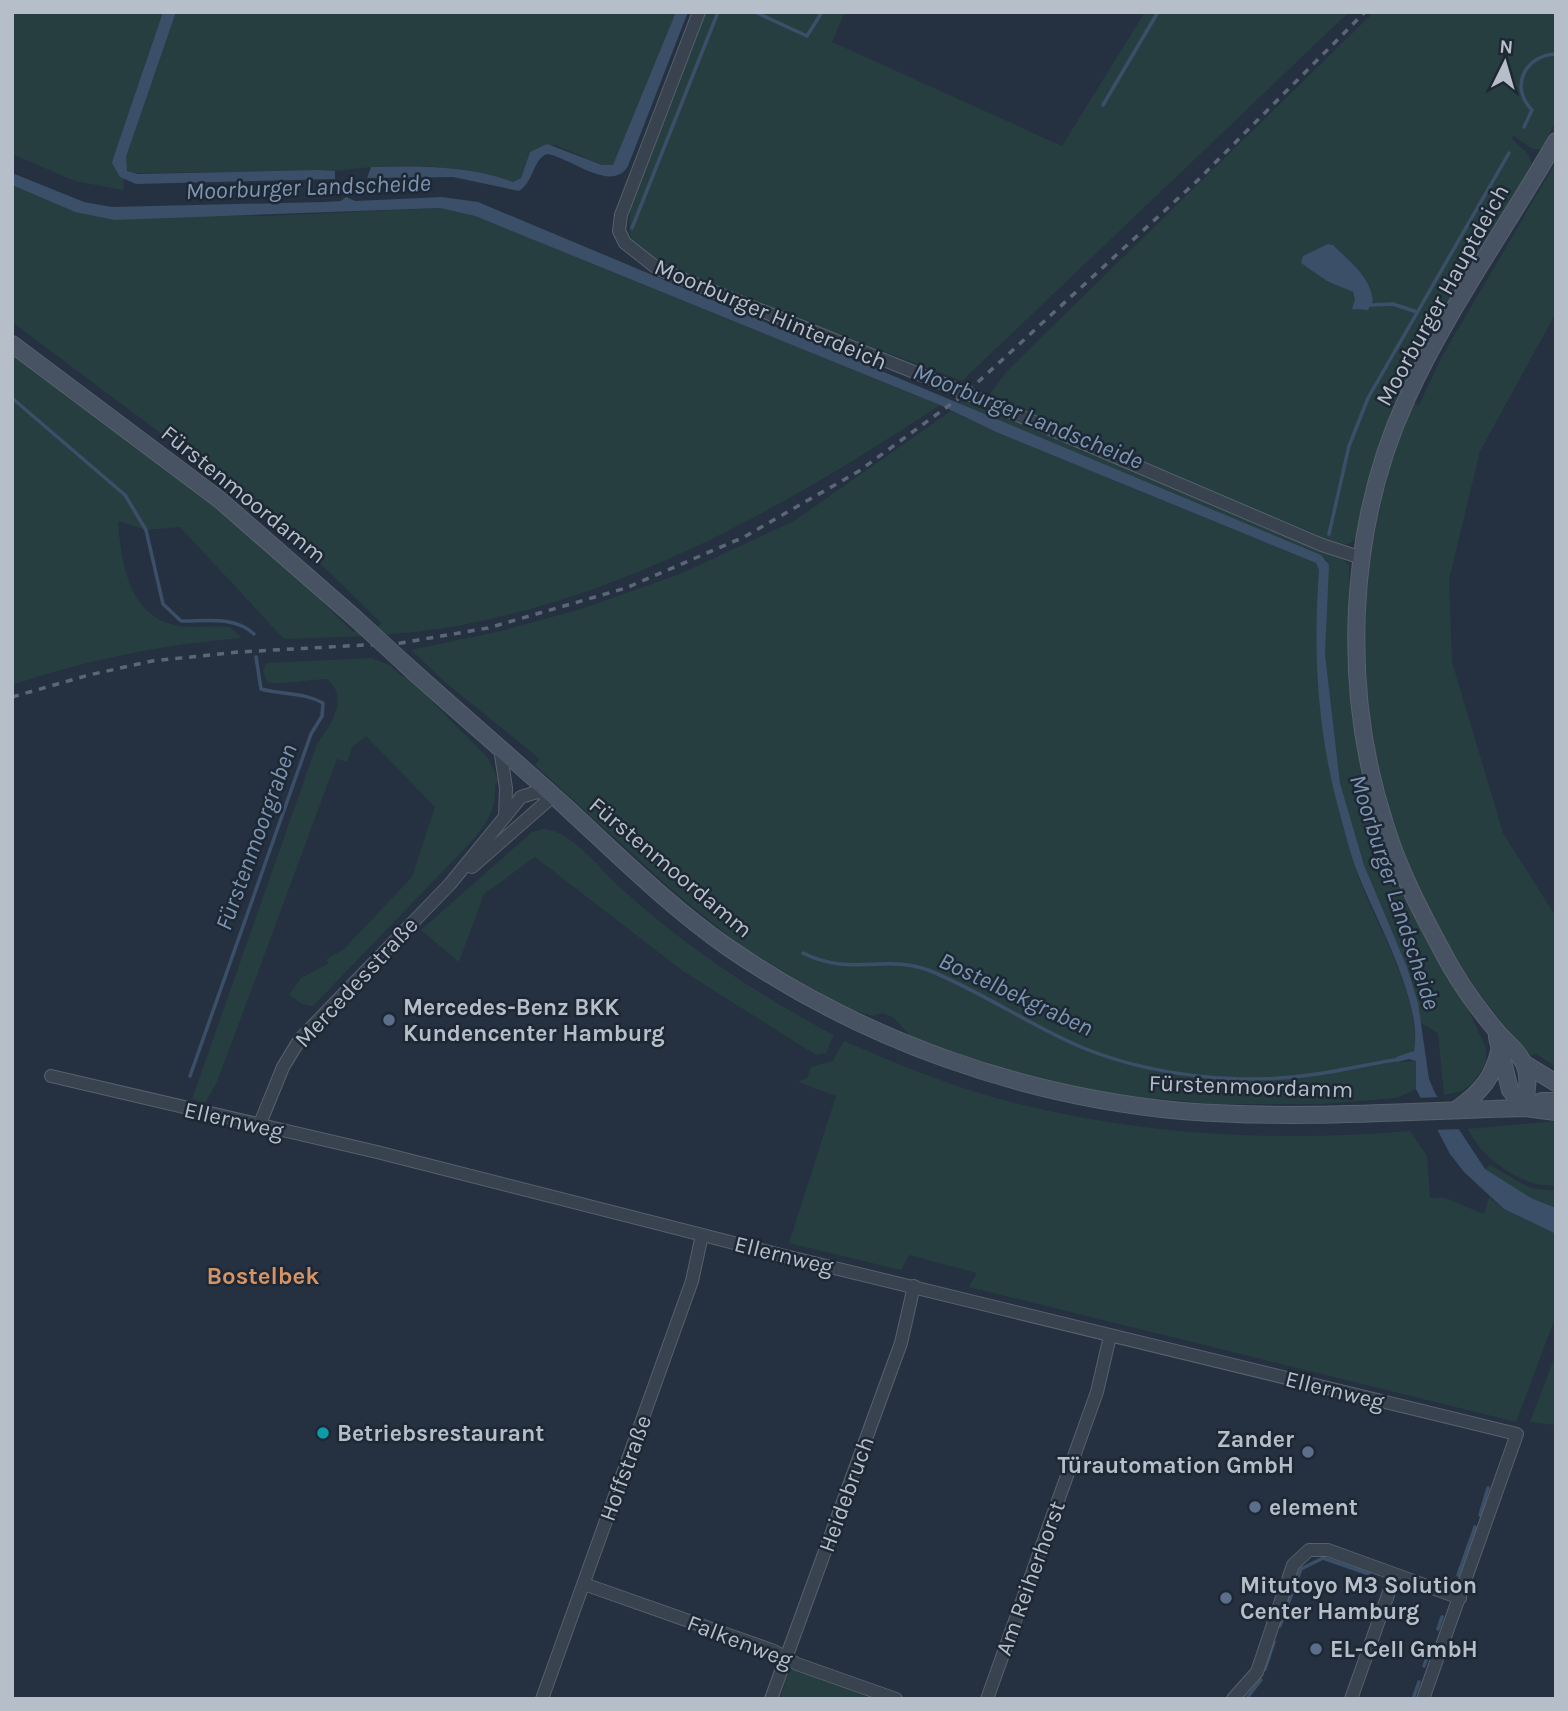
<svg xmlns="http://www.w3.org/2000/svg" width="1568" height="1711" font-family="Karla,sans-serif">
	<rect width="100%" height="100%" fill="#253140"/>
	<g fill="#273e41" fill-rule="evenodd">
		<polygon points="12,12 163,12 113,162 124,180 123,190 75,181 12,154"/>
		<polygon points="176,12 676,12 617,162 609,167 602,165 555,145 530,152 521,178 513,182 430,166 371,167 335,171 131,173 125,168 126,157"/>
		<path d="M706,12H845L832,42L1062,146L1145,12H1349L962,381L664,268C632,246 623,240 633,200Z"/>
		<path d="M1374,12H1556V121L1541,149H1533L1514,136L1511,138L1529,155L1532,165L1404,388L1373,466L1357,537C1346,551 1328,545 1316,534L1022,415L988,396L1009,369ZM1328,244L1333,245C1349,261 1371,277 1373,301L1363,310L1357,309L1353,292L1311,268L1319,249Z"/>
		<path d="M1556,162V313L1480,451L1449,580L1452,662L1503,833L1556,917V1067L1535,1053L1532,1056C1365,882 1317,626 1412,403L1419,405L1441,358Z"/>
		<path d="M12,185L75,212L266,216L440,208L475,216L940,405C792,503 634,593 457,626C400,636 342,637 284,639L180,527L146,530L118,521C121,564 130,620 181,626C197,628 214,625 230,627L242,638C165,644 85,660 12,685V353L193,488L270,551L353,632L382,624L328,571L246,497L12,322Z"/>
		<polygon points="964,399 1319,548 1341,557 1349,566 1350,644 1400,883 1435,955 1462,996 1486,1048 1486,1062 1474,1082 1462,1091 1444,1095 1438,1033 1421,1023 1407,967 1364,865 1340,783 1325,654 1327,560 959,404"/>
		<path d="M951,411L996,432L1316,563L1319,570C1311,674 1325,776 1358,875C1378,932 1416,984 1415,1047L1411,1054L1397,1056V1062L1416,1061V1089L1396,1098L1322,1104H1214L1121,1095L1058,1083L993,1066L915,1041L894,1018L883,1013L873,1016L843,1007L740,945L672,890L535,765L540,759L445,682L411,650L501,631L581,609L680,574L794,521Z"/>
		<path d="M372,658L391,666L403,677L407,676L488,758L499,782L495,783C497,810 487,824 470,843L313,1006L302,1004L289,995L301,978L328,964L327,959L344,949L412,877L435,807L366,736L352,747L347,762L337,759L217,1082L205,1103L192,1099L317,744C331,725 350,698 327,679C310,679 280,686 267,682L263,671L266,663Z"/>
		<path d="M544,829C573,831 602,872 623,890C687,948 758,995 834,1035L826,1053L816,1055L683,971L535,857L484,894L459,962L421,930L532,832Z"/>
		<path d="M844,1041C900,1065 959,1090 1019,1104C1147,1136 1280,1142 1410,1131L1427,1156L1430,1198H1445L1484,1214L1489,1197L1504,1209L1556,1234V1315L1516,1422L969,1287L977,1273L909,1255L901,1270L789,1243L836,1096L798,1082L807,1078L811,1067L833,1061Z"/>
		<path d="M1556,1121V1185C1525,1190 1480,1157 1468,1129Z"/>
		<polygon points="1490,1165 1530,1188 1556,1191 1556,1208 1531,1198 1485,1169"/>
		<polygon points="1556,1354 1556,1425 1530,1422"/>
		<polygon points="798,1667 880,1699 780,1699 789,1671"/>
	</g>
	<g fill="#3b4f69">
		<polygon points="163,12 176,12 126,157 127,171 138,174 318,170 335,171 335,179 136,184 120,177 112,163 114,156"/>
		<path d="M676,12H688L628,166C612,194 570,157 547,154C532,160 534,182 519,191L453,177L367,178L371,167C420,166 466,165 513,182L521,178L530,152L547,144L602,165H613Z"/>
		<path d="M12,173L84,202L112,207L324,202L341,201L346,197L355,201L442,197L478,202L1321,555L1329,565L1325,654L1340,783L1364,865L1407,967L1418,1003L1429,1079L1435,1093L1485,1169L1531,1198L1556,1208V1234L1504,1209L1464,1172L1450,1154L1416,1089V1061L1409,1059L1397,1062L1396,1057L1414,1051C1423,1004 1378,923 1360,879C1350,855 1344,828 1337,803C1317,727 1313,647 1319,570L1316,563L996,432L940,405L475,216L440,208L115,220L75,212L12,185Z"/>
		<path d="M1328,244L1333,245C1349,261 1371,277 1373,301L1368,310L1352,309L1355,300L1353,292L1327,281L1301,263L1303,256Z"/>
	</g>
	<polygon fill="#253140" points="1441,1097 1461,1129 1434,1130 1417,1098"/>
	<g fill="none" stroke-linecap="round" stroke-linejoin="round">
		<g stroke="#3b4f69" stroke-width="3.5">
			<polyline points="755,12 807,36 822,12"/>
			<polyline points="1103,105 1158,12"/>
			<path d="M1524,127L1532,110C1509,87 1525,55 1556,54"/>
			<polyline points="632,228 718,12"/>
			<polyline points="1371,305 1393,304 1417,312"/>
			<path d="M12,398L125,495L146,530L163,604L181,621C206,621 235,616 254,634"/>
			<polyline points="1329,534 1349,446 1368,398 1509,153"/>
			<path d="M803,953C850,977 886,954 928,970C981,991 1029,1025 1081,1047C1151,1076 1242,1086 1317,1074C1345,1070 1373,1063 1401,1059"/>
			<path d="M190,1076L311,734L322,716L323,703C303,692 283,695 261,689L256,657"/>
			<polyline points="1480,1515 1488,1488"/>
			<polyline points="1458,1575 1475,1527"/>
			<polyline points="1280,1626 1301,1569 1323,1558 1369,1574"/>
			<polyline points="1438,1629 1442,1617"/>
			<polyline points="1424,1666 1431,1647"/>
			<polyline points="1265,1669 1274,1642"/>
			<polyline points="1246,1699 1261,1680"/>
			<polyline points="1413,1699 1419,1682"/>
		</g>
		<defs>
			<g id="street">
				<polyline points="699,12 621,215 619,231 625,243 658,269 966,393 1322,545 1362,558"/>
				<polyline points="500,748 506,788 505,817"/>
				<polyline points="472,867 553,796"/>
				<polyline points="51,1076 377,1152 785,1256 1517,1434 1423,1699"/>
				<polyline points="259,1126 283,1067 300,1039 450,884 521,797 537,792 553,796"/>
				<polyline points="584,1584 774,1651 797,1664 896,1699"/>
				<polyline points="542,1699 692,1281 702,1235"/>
				<polyline points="771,1699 901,1343 914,1286"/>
				<polyline points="987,1699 1097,1392 1110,1336"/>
				<polyline points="1233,1699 1257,1672 1293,1565 1309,1550 1328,1550 1460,1598"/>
				<polyline points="1351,1699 1395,1575"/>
			</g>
			<g id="secondary">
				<polyline points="12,344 220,500 355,618"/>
				<path d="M405,664C458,712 513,759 566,807C618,855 670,907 729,948C863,1040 1020,1096 1182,1111C1296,1120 1410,1111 1524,1108L1556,1112"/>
				<polyline points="1497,1037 1510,1090 1524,1108"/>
				<polyline points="1525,1064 1556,1083"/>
				<path d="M1524,1108C1526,1095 1530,1079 1525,1066C1520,1052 1504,1041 1495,1029C1474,1004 1454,975 1439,945C1418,906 1398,867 1385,824C1341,689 1347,528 1407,398C1447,310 1508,225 1556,141"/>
				<polyline points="1524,1108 1542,1101 1556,1101"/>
				<path d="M1457,1109C1481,1092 1494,1077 1500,1047"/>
			</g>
		</defs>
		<use href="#street" stroke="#57616d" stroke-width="14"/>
		<use href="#secondary" stroke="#57616d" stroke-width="18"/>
		<use href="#street" stroke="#394350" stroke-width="12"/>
		<use href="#secondary" stroke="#475262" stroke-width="16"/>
		<polyline stroke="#5b6776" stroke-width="3.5" stroke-dasharray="7 7" stroke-linecap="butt" points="12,697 89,675 152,661 239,652 401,643 488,628 626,588 744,537 859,471 966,393 1197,181 1365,12"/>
		<defs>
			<polyline id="secondary-bridge" points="355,618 405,664"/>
		</defs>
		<use href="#secondary-bridge" stroke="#57616d" stroke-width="18" stroke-linecap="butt"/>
		<use href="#secondary-bridge" stroke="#475262" stroke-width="16"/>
	</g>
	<g fill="#5c6f8a" stroke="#1e2835" stroke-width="2.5">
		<circle cx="389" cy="1020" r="7"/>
		<circle cx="1308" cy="1452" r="7"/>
		<circle cx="1255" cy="1507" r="7"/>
		<circle cx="1226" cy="1598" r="7"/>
		<circle cx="1316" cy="1649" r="7"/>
	</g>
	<circle fill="#0f9aa8" stroke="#1e2835" stroke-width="2.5" cx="323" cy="1433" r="7"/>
	<g text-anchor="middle" stroke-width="5" stroke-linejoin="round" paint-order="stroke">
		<g font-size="23" fill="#b6beca" stroke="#1e2835">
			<text transform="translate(1442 295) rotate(-61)" y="8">Moorburger Hauptdeich</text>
			<text transform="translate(771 314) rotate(23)" y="8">Moorburger Hinterdeich</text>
			<text transform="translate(244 494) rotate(39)" y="8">Fürstenmoordamm</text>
			<text transform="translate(671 867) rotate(40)" y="8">Fürstenmoordamm</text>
			<text transform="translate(356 982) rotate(-47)" y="8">Mercedesstraße</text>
			<text transform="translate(1251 1086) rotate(2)" y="8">Fürstenmoordamm</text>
			<text transform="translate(234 1120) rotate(13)" y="8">Ellernweg</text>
			<text transform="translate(784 1255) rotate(14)" y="8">Ellernweg</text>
			<text transform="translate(1335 1390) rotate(14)" y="8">Ellernweg</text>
			<text transform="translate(625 1468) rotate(-70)" y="8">Hoffstraße</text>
			<text transform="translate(846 1494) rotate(-70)" y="8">Heidebruch</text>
			<text transform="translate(1030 1578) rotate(-70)" y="8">Am Reiherhorst</text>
			<text transform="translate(740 1641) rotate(21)" y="8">Falkenweg</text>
		</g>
		<g font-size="23" font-weight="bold" fill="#b6beca" stroke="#1e2835" text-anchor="start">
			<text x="403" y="1015">Mercedes-Benz BKK<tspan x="403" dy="26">Kundencenter Hamburg</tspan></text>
			<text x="337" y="1441">Betriebsrestaurant</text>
			<text x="1294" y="1447" text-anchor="end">Zander<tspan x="1294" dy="26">Türautomation GmbH</tspan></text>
			<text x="1269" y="1515">element</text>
			<text x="1240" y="1593">Mitutoyo M3 Solution<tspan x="1240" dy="26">Center Hamburg</tspan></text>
			<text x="1330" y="1657">EL-Cell GmbH</text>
		</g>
		<g font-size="24" font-style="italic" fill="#7d95b2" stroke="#1e2835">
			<text transform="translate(308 187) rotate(-2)" y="8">Moorburger Landscheide</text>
			<text transform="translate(1028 416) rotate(22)" y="8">Moorburger Landscheide</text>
			<text transform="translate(256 837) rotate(-70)" y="8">Fürstenmoorgraben</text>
			<text transform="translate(1395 892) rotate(72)" y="8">Moorburger Landscheide</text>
			<text transform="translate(1016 994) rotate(25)" y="8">Bostelbekgraben</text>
		</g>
		<g font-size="24" font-weight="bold" fill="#d59466" stroke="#1e2835">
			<text x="263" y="1284">Bostelbek</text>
		</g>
	</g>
	<rect width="1568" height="1711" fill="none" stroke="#b6beca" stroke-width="28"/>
	<g transform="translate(1505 63) rotate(5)" stroke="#1e2835" stroke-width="5" paint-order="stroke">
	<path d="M0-5L12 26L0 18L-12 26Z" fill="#b6beca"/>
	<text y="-10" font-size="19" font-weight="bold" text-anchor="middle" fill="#b6beca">N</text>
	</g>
</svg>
